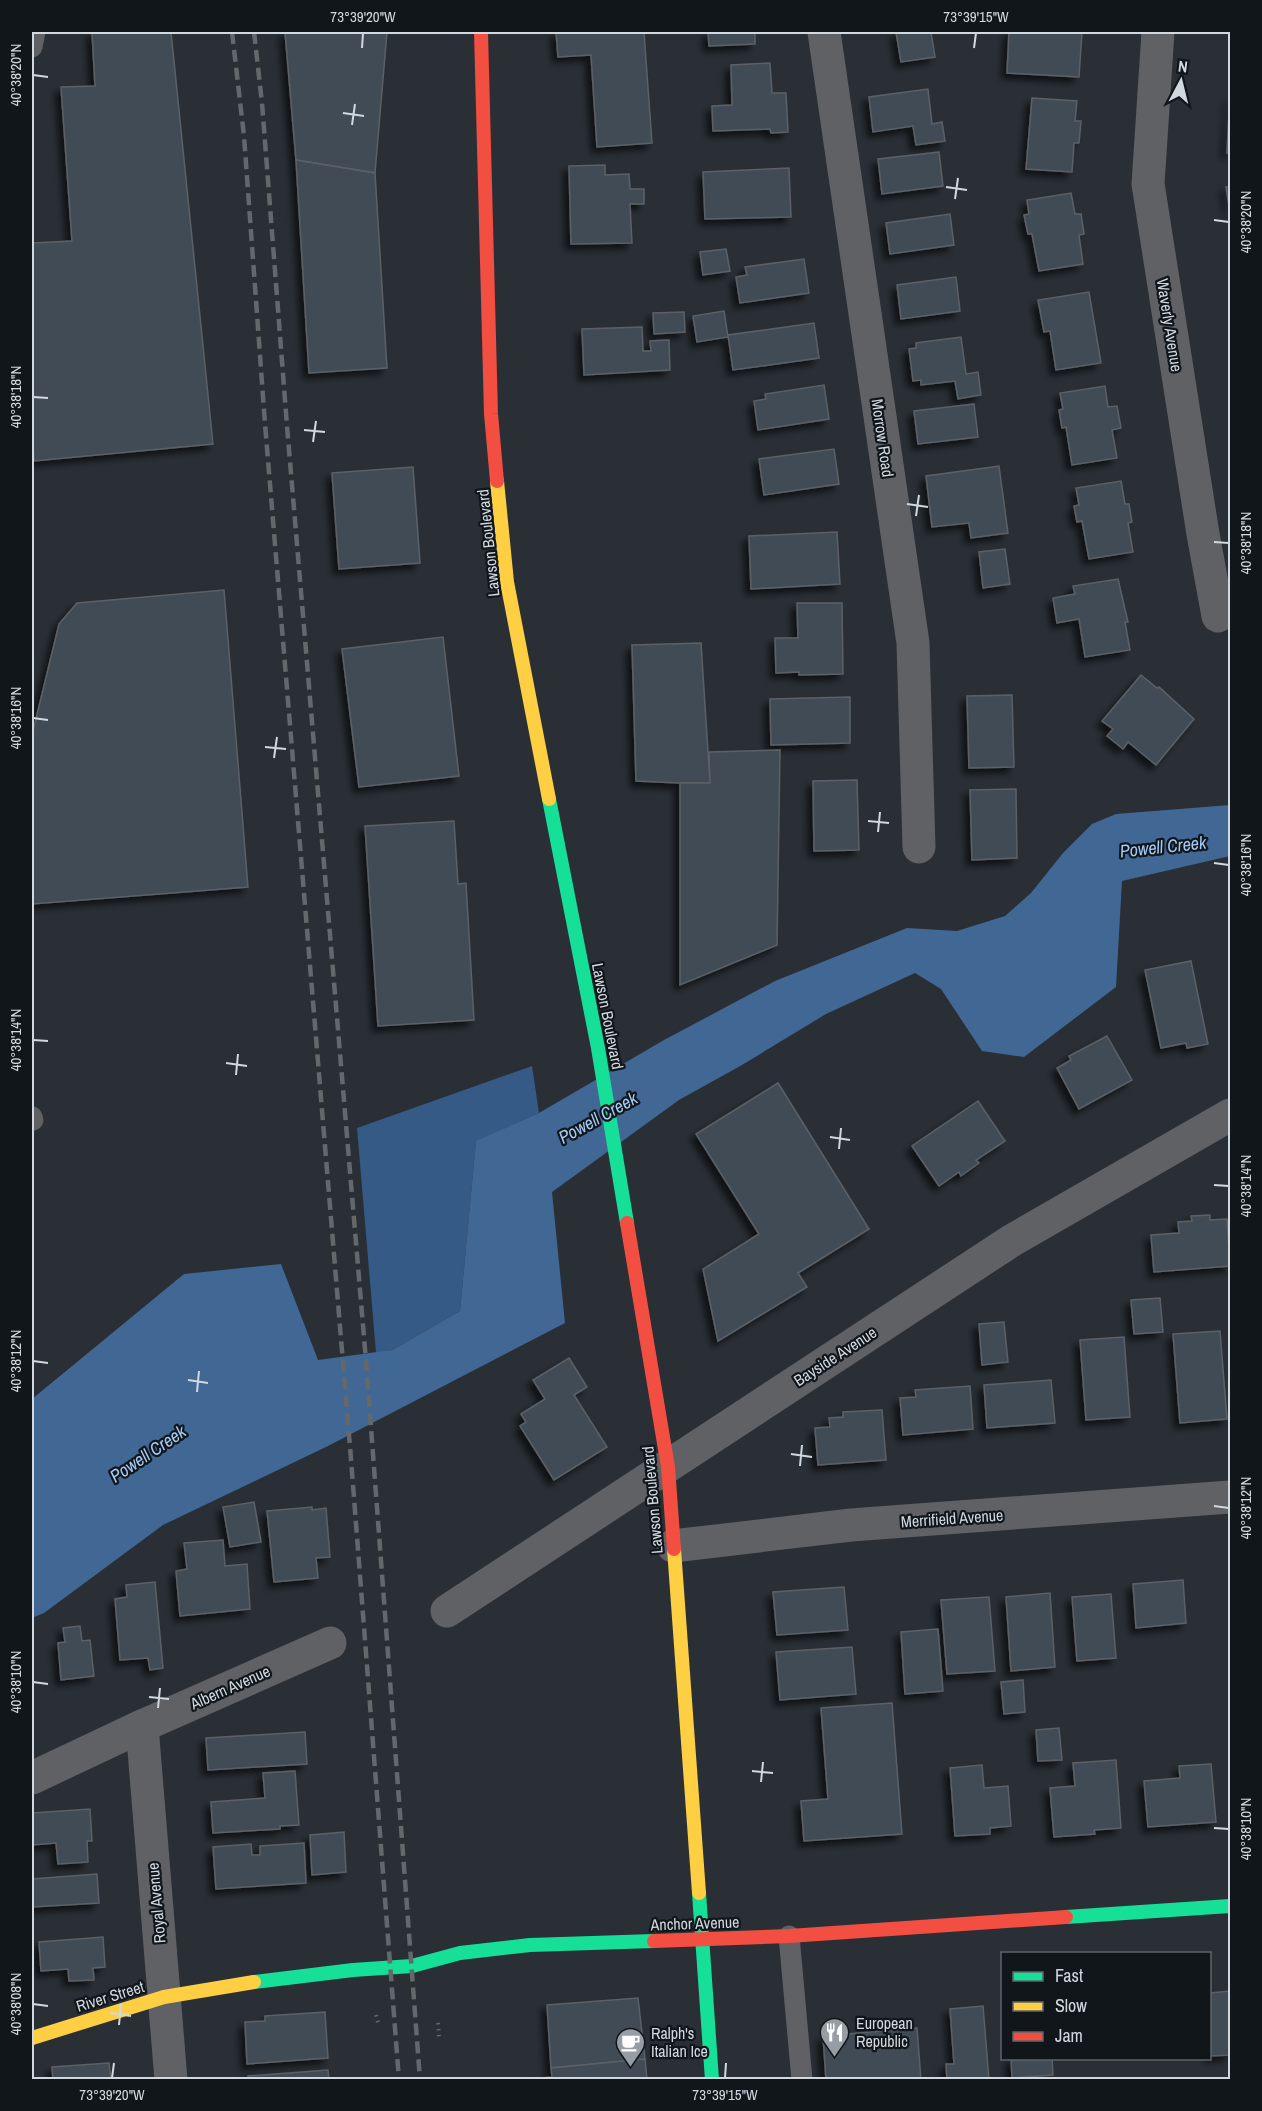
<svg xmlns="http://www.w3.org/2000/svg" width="1262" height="2111" font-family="'Archivo Narrow',sans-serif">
	<defs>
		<filter id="shadow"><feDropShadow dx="-5.5" dy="5.5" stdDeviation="3" flood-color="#0009"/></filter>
	</defs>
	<rect width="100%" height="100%" fill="#292f35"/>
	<polygon fill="#355a85" points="532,1066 539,1113 476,1142 460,1311 392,1350 376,1353 357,1128"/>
	<polygon fill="#416795" points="1230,805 1230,856 1122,881 1116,987 1024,1057 982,1051 941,989 915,973 826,1014 742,1065 679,1100 552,1192 565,1323 328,1446 163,1525 44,1613 32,1618 32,1399 184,1274 281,1264 318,1360 392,1350 460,1311 476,1141 539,1113 664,1040 775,981 907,928 957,931 1005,916 1031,893 1063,853 1092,824 1116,814"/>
	<g fill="#414b56" stroke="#5c6166" stroke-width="1.5" filter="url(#shadow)">
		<polygon points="92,32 171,32 213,444 34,461 32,421 32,243 72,241 61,87 95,86"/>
		<polygon points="285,32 387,32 375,173 296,160"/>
		<polygon points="556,32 644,32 652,143 597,147 591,55 558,57"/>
		<polygon points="708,32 755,32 755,44 709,46"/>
		<polygon points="896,32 931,32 935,57 901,62"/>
		<polygon points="1009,32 1082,32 1079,77 1007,73"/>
		<polygon points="770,63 772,93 786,93 788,132 771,133 770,129 713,131 712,106 732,105 731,65"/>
		<polygon points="928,89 932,124 942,122 945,141 916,145 913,126 873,132 869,97"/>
		<polygon points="1230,94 1230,153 1227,153"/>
		<polygon points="1032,98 1077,101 1075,121 1081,121 1079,143 1074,143 1072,172 1026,169"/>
		<polygon points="939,152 943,186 882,194 878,159"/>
		<polygon points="296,160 375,173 387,368 309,373"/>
		<polygon points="605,165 605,175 629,174 630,189 644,189 644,204 630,204 632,243 571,244 569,166"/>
		<polygon points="789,168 791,217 705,219 703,172"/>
		<polygon points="1230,186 1230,212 1226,187"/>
		<polygon points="1071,193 1075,214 1081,214 1084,234 1079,235 1083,264 1039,271 1032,234 1028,234 1024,215 1029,214 1027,200"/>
		<polygon points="950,214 954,245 890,254 886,223"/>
		<polygon points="726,249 730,271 703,275 700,252"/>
		<polygon points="804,259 809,293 740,303 736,277 747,275 745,267"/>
		<polygon points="956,277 960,311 901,319 897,285"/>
		<polygon points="1089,292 1101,363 1056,370 1050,331 1044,332 1038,300"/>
		<polygon points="724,311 728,337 697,342 693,316"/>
		<polygon points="684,312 685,332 654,334 653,313"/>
		<polygon points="814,323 819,358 733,370 728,335"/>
		<polygon points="642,327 643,351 651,351 650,341 669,340 670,370 584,375 582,329"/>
		<polygon points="961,337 966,374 978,372 981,395 958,399 955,381 921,385 921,380 913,381 909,349 916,348 916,343"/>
		<polygon points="824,385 829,419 758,430 754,401 766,399 765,394"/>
		<polygon points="1105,386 1108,407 1117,406 1121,428 1112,430 1117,458 1072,465 1066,427 1062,428 1059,410 1063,409 1060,393"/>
		<polygon points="974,404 978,437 918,444 914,411"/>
		<polygon points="834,449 839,484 764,495 759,459"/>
		<polygon points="999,466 1008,533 971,538 969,523 932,527 926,476"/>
		<polygon points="413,467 420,563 339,569 332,473"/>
		<polygon points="1121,481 1125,504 1129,504 1132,522 1128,523 1133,552 1089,559 1082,521 1077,522 1074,506 1079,505 1076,488"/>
		<polygon points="837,532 840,584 751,589 749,536"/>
		<polygon points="1005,549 1010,584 983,588 979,552"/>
		<polygon points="1118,579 1128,622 1125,622 1130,650 1085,657 1079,619 1057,623 1053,598 1075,594 1073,586"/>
		<polygon points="224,590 248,887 32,904 32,735 59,624 77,603"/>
		<polygon points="797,603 842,603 843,674 799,675 799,672 776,673 775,638 798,638"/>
		<polygon points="443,637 459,776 359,787 342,649"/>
		<polygon points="701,643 710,783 680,783 636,781 632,645"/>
		<polygon points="1141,675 1157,688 1159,687 1194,719 1156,765 1128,742 1123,749 1107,736 1113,729 1102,721"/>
		<polygon points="1012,695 1014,767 969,768 967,696"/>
		<polygon points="850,697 850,743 771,745 770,699"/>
		<polygon points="780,750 777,945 680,985 680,783 710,783 709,752"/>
		<polygon points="857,780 859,850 814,851 813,781"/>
		<polygon points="1016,789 1017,858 972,860 970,790"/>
		<polygon points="454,821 458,884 466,883 474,1020 378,1026 365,826"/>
		<polygon points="1191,961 1208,1044 1187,1048 1186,1043 1161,1048 1145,970"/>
		<polygon points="1107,1036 1132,1080 1079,1109 1057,1068 1071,1060 1069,1056"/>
		<polygon points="778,1083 869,1229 798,1273 807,1287 718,1341 703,1269 759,1234 696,1134"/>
		<polygon points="978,1101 1005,1141 976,1160 979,1163 961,1176 959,1172 939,1186 912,1146"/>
		<polygon points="1210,1215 1210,1220 1227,1219 1230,1266 1154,1272 1151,1235 1179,1233 1178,1222 1192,1221 1191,1216"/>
		<polygon points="1160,1298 1163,1332 1134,1334 1131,1300"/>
		<polygon points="1004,1322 1008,1362 982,1365 979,1324"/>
		<polygon points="1220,1331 1227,1419 1180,1423 1173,1334"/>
		<polygon points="1124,1337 1130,1417 1086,1420 1080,1340"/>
		<polygon points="569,1358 587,1387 574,1395 607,1447 554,1480 520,1426 526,1422 521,1414 545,1399 533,1380"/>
		<polygon points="1051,1380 1055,1423 987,1428 984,1385"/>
		<polygon points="970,1386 973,1429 903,1435 900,1398 916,1397 915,1390"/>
		<polygon points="882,1410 886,1460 818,1465 815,1428 830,1427 829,1418 843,1417 843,1412"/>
		<polygon points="254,1502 261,1542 230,1547 223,1507"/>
		<polygon points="312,1507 312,1510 326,1508 330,1557 316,1558 318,1578 274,1582 267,1511"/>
		<polygon points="223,1540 225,1566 247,1564 250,1609 180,1616 176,1571 187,1569 184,1543"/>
		<polygon points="1183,1580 1186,1623 1136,1628 1133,1584"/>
		<polygon points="155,1582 163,1668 150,1670 148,1658 120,1660 115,1599 127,1597 126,1585"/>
		<polygon points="844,1587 848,1630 777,1635 773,1592"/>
		<polygon points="1050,1593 1055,1667 1011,1671 1006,1597"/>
		<polygon points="1111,1594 1116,1658 1077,1661 1072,1597"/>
		<polygon points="989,1597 995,1671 947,1674 941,1600"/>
		<polygon points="80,1626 82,1641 90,1640 94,1676 61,1680 58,1643 65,1642 63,1628"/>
		<polygon points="938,1629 943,1691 905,1694 901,1632"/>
		<polygon points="852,1647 856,1694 780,1700 776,1652"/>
		<polygon points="1023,1680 1025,1712 1004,1714 1001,1682"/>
		<polygon points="892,1703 902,1834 804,1841 801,1801 828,1799 821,1708"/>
		<polygon points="1059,1728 1062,1760 1038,1761 1036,1730"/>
		<polygon points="305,1732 307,1764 208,1770 206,1738"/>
		<polygon points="1116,1760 1121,1828 1094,1830 1095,1834 1054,1837 1050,1788 1075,1786 1073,1763"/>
		<polygon points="1211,1764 1216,1822 1148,1827 1144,1781 1180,1778 1179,1766"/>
		<polygon points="982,1765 984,1788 1008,1786 1011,1826 990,1828 990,1834 955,1836 950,1768"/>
		<polygon points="295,1771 299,1825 280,1826 280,1829 213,1833 211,1802 265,1798 263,1773"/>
		<polygon points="90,1809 92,1841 87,1841 88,1862 58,1864 56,1843 32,1845 32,1813"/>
		<polygon points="344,1832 346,1872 312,1875 310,1835"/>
		<polygon points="304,1843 306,1883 216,1889 213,1847 251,1844 252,1855 260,1855 260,1846"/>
		<polygon points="97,1874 99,1903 32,1907 32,1879"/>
		<polygon points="103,1937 105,1967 93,1968 94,1980 69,1981 68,1969 41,1971 39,1942"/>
		<polygon points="1230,1991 1230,2055 1210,2056 1210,1993"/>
		<polygon points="638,1998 645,2059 551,2068 547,2005"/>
		<polygon points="983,2006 989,2080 947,2080 946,2064 954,2064 950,2009"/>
		<polygon points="325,2012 328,2058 247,2064 245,2022 265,2021 265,2016"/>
		<polygon points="917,2028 921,2080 826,2080 823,2036"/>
		<polygon points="1011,2058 1052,2058 1053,2075 1012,2078"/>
		<polygon points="645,2059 647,2080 522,2080 552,2077 551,2068"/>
		<polygon points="109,2063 111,2080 53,2080 52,2067"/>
		<polygon points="328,2070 329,2080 248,2080 248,2076"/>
	</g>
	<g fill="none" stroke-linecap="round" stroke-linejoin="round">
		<g stroke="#65686b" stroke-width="4" stroke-dasharray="1.5 4.5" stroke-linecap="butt">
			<polyline points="376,2015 379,2026"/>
			<polyline points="438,2023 439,2037"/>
		</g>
		<g stroke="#5f6164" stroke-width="21">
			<polyline points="32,47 35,32"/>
			<polyline points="32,1117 33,1120"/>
			<polyline points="789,1936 802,2080"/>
		</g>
		<g stroke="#5f6164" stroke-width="33">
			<polyline points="824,32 913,643 919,847"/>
			<polyline points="1158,32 1148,184 1203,534 1218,616"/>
			<polyline points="673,1546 851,1525 1230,1497"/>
			<polyline points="447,1611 1011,1241 1230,1115"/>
			<polyline points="142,1726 171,2080"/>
			<polyline points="32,1778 142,1726 330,1643"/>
		</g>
		<g stroke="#16e098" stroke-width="14">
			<polyline points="549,799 598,1048 627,1223"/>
			<polyline points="699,1893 712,2080"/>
			<polyline points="1066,1917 1230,1906"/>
			<polyline points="254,1982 353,1970 412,1966 460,1953 530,1945 654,1941"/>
		</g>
		<g stroke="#ffcf43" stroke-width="14">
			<polyline points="497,481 507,582 549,799"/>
			<polyline points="674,1549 699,1893"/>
			<polyline points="32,2038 164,1997 254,1982"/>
		</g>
		<g stroke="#f24e42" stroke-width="14">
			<polyline points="481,32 491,414 497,481"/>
			<polyline points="627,1223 668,1467 674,1549"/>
			<polyline points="654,1941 789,1936 1066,1917"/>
		</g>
		<g stroke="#65686b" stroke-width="4.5" stroke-dasharray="12 6" stroke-linecap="butt">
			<polyline points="232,32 244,136 265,424 351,1459 399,2080"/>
			<polyline points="254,32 262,103 287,426 366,1361 420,2080"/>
		</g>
	</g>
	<path fill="none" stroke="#d1d8df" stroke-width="2" d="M362,48L363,33M974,48L976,33M33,75L48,77M343,113L364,116M352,125L355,104M946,187L967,190M955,199L958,178M1214,220L1229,222M33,397L48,398M304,430L325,432M313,442L316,421M907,504L928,507M916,516L919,495M1214,542L1229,543M33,718L48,720M265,747L286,749M274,758L277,737M868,821L889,823M878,832L880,812M1214,863L1229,865M33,1040L48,1041M226,1063L247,1066M236,1075L238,1054M830,1137L850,1140M839,1149L841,1128M1214,1185L1229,1186M33,1361L48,1363M188,1380L208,1383M197,1392L199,1371M791,1454L812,1457M800,1466L802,1445M1214,1506L1229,1508M33,1682L48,1684M149,1697L169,1699M158,1708L160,1688M752,1771L773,1773M761,1782L763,1762M1214,1828L1229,1829M33,2004L48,2006M110,2013L131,2016M119,2025L121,2004M112,2078L114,2063M725,2078L726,2063"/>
	<defs>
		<symbol id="restaurant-pin" viewBox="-11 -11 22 30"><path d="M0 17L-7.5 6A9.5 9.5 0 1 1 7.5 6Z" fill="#969da4" stroke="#11161b"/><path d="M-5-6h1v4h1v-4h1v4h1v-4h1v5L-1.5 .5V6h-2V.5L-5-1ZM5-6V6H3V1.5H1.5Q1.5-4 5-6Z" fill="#fff"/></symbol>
		<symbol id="cafe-pin" viewBox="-11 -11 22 30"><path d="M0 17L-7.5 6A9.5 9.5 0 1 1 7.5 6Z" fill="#969da4" stroke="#11161b"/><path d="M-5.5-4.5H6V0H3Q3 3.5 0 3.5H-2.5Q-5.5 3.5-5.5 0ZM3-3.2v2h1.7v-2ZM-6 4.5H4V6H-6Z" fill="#fff"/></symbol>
	</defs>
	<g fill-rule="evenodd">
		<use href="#restaurant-pin" x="818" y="2016" width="33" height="45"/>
		<use href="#cafe-pin" x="614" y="2026" width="33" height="45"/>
	</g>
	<g text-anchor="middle" stroke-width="4.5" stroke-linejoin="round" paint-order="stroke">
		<g font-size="16" fill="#d1d8df" stroke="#11161b">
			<text transform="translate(1170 325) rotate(81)" y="6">Waverly Avenue</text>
			<text transform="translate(883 438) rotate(82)" y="6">Morrow Road</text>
			<text transform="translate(488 543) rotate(-96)" y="6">Lawson Boulevard</text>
			<text transform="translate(608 1016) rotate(79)" y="6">Lawson Boulevard</text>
			<text transform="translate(835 1356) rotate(-33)" y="6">Bayside Avenue</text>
			<text transform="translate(652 1500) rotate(-95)" y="6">Lawson Boulevard</text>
			<text transform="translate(952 1518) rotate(-4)" y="6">Merrifield Avenue</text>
			<text transform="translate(230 1687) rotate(-24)" y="6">Albern Avenue</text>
			<text transform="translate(156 1903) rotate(-95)" y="6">Royal Avenue</text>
			<text transform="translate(695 1923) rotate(-2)" y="6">Anchor Avenue</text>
			<text transform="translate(110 1996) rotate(-17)" y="6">River Street</text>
		</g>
		<g font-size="16" fill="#d1d8df" stroke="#11161b" text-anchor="start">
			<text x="856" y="2029">European<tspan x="856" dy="18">Republic</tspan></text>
			<text x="651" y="2039">Ralph's<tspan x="651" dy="18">Italian Ice</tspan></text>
		</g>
		<g font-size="18" font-style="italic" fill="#a4c9f4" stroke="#11161b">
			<text transform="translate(1163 847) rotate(-6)" y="6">Powell Creek</text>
			<text transform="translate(598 1118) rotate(-29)" y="6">Powell Creek</text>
			<text transform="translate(148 1454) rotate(-34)" y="6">Powell Creek</text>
		</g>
	</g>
	<rect width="1262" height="2111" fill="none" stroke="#11161b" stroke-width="66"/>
	<rect x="1001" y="1952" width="210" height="108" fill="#11161b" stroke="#5e6469" stroke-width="1.5"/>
	<rect x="1013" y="1972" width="30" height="9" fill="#16e098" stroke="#5e6469" stroke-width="1.5"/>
	<text x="1055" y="1982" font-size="18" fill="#d1d8df">Fast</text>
	<rect x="1013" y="2002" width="30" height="9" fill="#ffcf43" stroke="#5e6469" stroke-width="1.5"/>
	<text x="1055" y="2012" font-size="18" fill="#d1d8df">Slow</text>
	<rect x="1013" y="2032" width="30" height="9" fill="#f24e42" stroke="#5e6469" stroke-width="1.5"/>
	<text x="1055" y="2042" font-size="18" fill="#d1d8df">Jam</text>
	<g transform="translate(1181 81) rotate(7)" stroke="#11161b" stroke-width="4.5" paint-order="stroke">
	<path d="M0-4.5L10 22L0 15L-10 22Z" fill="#d1d8df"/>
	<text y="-9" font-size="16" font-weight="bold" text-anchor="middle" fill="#d1d8df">N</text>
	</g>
	<rect x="33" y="33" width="1196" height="2045" fill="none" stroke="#d1d8df" stroke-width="2"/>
	<g font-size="15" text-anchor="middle" fill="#d1d8df">
		<text x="363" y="22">73°39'20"W</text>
		<text x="976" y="22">73°39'15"W</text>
		<text transform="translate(16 75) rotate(-90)" y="5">40°38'20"N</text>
		<text transform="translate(1246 222) rotate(-90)" y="5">40°38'20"N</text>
		<text transform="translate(16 397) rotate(-90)" y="5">40°38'18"N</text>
		<text transform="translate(1246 543) rotate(-90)" y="5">40°38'18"N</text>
		<text transform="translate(16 718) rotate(-90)" y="5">40°38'16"N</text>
		<text transform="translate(1246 865) rotate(-90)" y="5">40°38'16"N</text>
		<text transform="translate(16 1040) rotate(-90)" y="5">40°38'14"N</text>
		<text transform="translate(1246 1186) rotate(-90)" y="5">40°38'14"N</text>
		<text transform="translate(16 1361) rotate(-90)" y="5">40°38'12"N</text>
		<text transform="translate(1246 1508) rotate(-90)" y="5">40°38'12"N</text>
		<text transform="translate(16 1682) rotate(-90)" y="5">40°38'10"N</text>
		<text transform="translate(1246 1829) rotate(-90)" y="5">40°38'10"N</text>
		<text transform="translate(16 2004) rotate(-90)" y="5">40°38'08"N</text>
		<text x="112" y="2100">73°39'20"W</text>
		<text x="725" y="2100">73°39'15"W</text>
	</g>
</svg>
